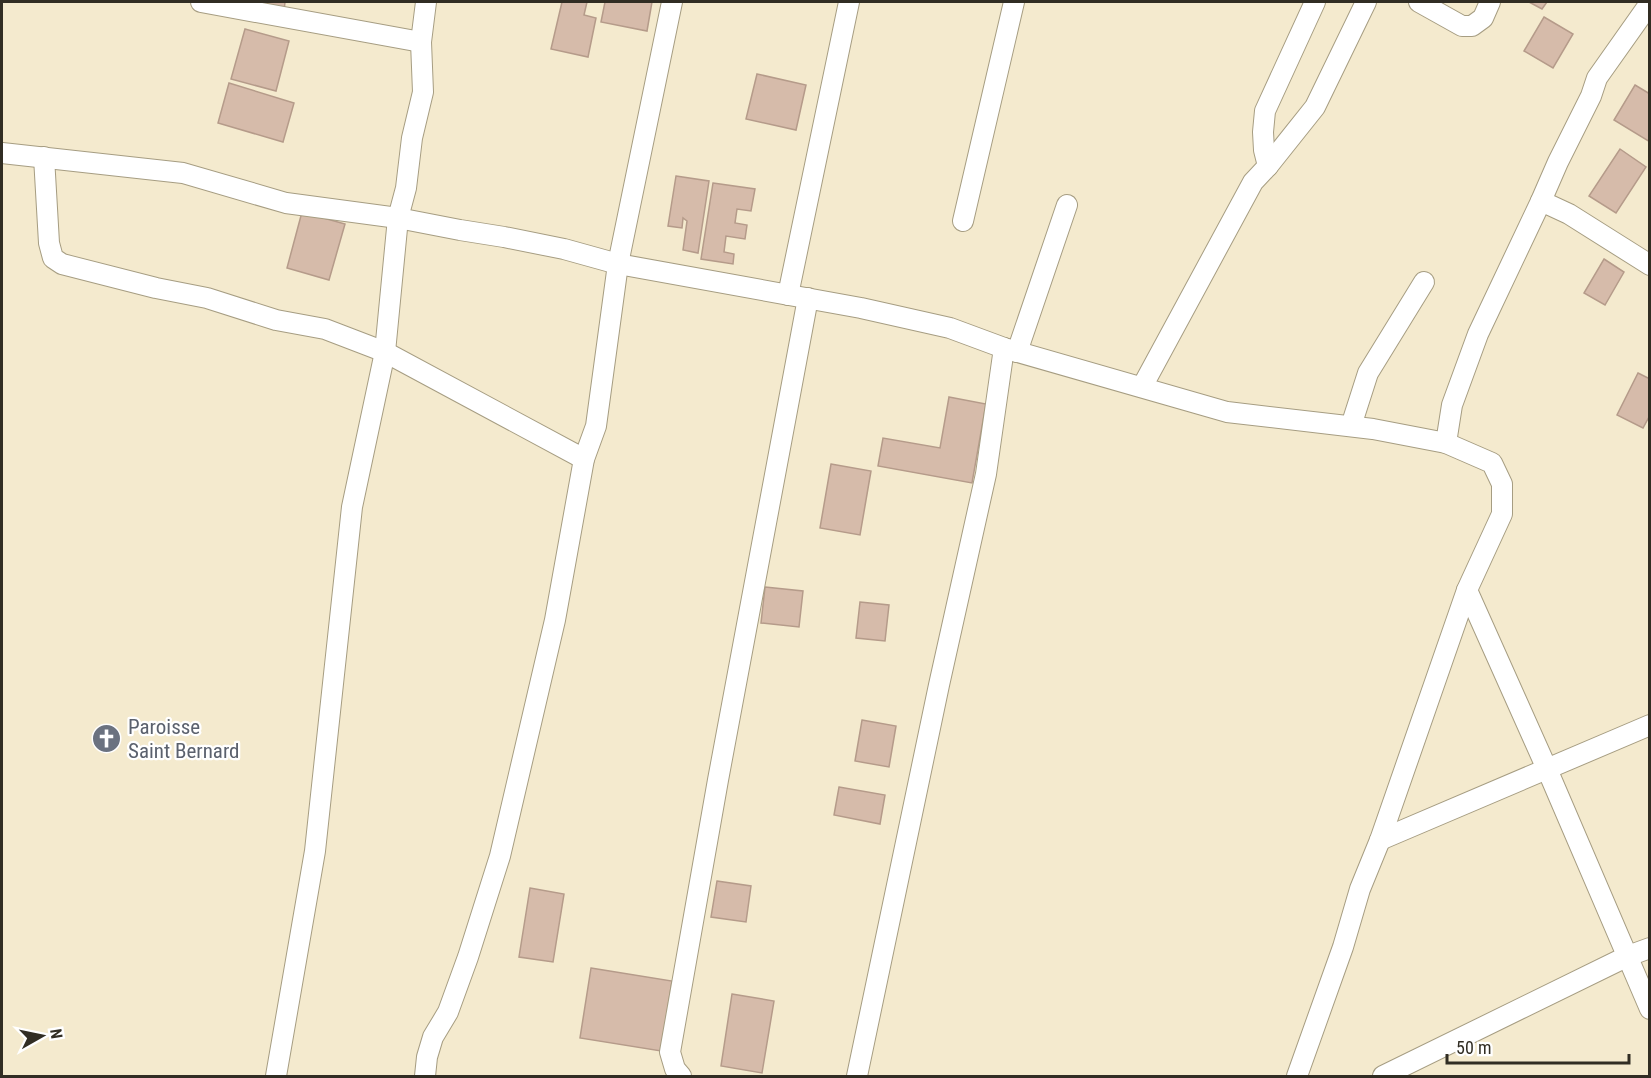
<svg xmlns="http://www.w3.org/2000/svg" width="1651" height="1078" font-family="'Roboto Condensed',sans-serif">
	<rect width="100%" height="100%" fill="#f4eace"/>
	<g fill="#d6bbaa" stroke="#b59b8a" stroke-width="1.5">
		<polygon points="246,2 285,2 284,11"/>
		<polygon points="562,2 587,2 584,15 596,18 588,57 551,49"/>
		<polygon points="605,2 652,2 647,31 601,22"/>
		<polygon points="1529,2 1547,2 1542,9"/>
		<polygon points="1544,17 1573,34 1553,68 1524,51"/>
		<polygon points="245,29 289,41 276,91 231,79"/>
		<polygon points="757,74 806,85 796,130 746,119"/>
		<polygon points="229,83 294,103 283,142 218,123"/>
		<polygon points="1635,85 1650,94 1650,142 1614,120"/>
		<polygon points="1620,149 1646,167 1616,213 1589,196"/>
		<polygon points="676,176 709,181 698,253 683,250 687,221 683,218 682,228 668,226"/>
		<polygon points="713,183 755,189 751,211 737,209 735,223 747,225 745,239 726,236 724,252 734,254 733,264 701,259"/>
		<polygon points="302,212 345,224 329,280 287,268"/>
		<polygon points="1604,259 1624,272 1605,305 1584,293"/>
		<polygon points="1638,373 1650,379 1650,415 1643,428 1617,415"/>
		<polygon points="949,397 986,404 972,483 878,466 883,438 940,448"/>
		<polygon points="831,464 871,471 860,535 820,528"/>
		<polygon points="765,587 803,591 799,627 761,623"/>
		<polygon points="860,602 889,605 885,641 856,638"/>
		<polygon points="862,720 896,726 889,767 855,761"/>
		<polygon points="839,787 885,795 880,824 834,815"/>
		<polygon points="717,881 751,886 746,922 711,917"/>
		<polygon points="530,888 564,894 553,962 519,957"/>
		<polygon points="591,968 672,981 661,1051 580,1038"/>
		<polygon points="732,994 774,1001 762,1073 721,1066"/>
	</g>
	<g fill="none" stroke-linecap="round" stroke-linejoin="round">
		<defs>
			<g id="street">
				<polyline points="201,2 421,42"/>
				<polyline points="1419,2 1462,26 1472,26 1483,18 1490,2"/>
				<polyline points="2,153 183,173 286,203 398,218 460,230 504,237 564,249 618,264 861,308 950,328 1004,348 1227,412 1373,429 1446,443 1492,463 1502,484 1502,514 1467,590 1380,840 1360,889 1343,947 1297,1076"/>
				<polyline points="44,157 49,243 53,258 62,264 156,288 207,298 276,320 325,329 385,352 584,459"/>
				<polyline points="1268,166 1264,150 1263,132 1265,111 1315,2"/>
				<polyline points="1541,201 1558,162 1591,96 1597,78 1650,3"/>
				<polyline points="963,221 1014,2"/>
				<polyline points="788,295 849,2"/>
				<polyline points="1017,352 1067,205"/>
				<polyline points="1142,387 1253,182 1268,166 1315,107 1366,2"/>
				<polyline points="1351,426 1368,373 1424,282"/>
				<polyline points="1446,443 1452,405 1478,334 1541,201 1569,214 1650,265"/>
				<polyline points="1467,590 1547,769 1650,1009"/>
				<polyline points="1380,840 1650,725"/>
				<polyline points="276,1076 315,851 352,507 385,352 398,218 406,188 412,138 423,92 421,42 426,2"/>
				<polyline points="425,1076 427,1057 433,1037 448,1012 468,957 500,856 555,620 584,459 596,426 618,264 672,2"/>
				<polyline points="681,1076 675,1069 670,1052 718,780 808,298"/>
				<polyline points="857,1076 939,685 986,474 1004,348"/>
				<polyline points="1383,1076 1628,956 1650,948"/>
			</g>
		</defs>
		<use href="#street" stroke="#a69d82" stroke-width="22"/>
		<use href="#street" stroke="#fff" stroke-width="20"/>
	</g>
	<defs>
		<symbol id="church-disc" viewBox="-11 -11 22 22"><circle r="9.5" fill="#6b7280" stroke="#fff"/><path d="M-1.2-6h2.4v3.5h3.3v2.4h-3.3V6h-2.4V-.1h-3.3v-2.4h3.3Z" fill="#fff"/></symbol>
	</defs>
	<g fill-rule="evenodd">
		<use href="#church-disc" x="90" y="722" width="33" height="33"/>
	</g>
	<g text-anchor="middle" stroke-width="4.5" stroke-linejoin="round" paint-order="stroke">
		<g font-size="21" fill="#5b616d" stroke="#fff" text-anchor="start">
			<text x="128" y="734">Paroisse<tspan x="128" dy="24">Saint Bernard</tspan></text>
		</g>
	</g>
	<rect width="1651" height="1078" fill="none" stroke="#312d23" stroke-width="6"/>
	<g transform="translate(42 1036) rotate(81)" stroke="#ffffff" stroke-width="4.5" paint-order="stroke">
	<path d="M0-4.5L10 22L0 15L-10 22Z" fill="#312d23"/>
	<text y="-9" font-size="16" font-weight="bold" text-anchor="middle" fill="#312d23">N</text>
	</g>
	<path d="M1447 1054v9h182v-9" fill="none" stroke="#312d23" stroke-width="3"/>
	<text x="1456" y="1054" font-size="18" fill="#312d23" stroke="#ffffff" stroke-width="4.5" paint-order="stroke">50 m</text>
</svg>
